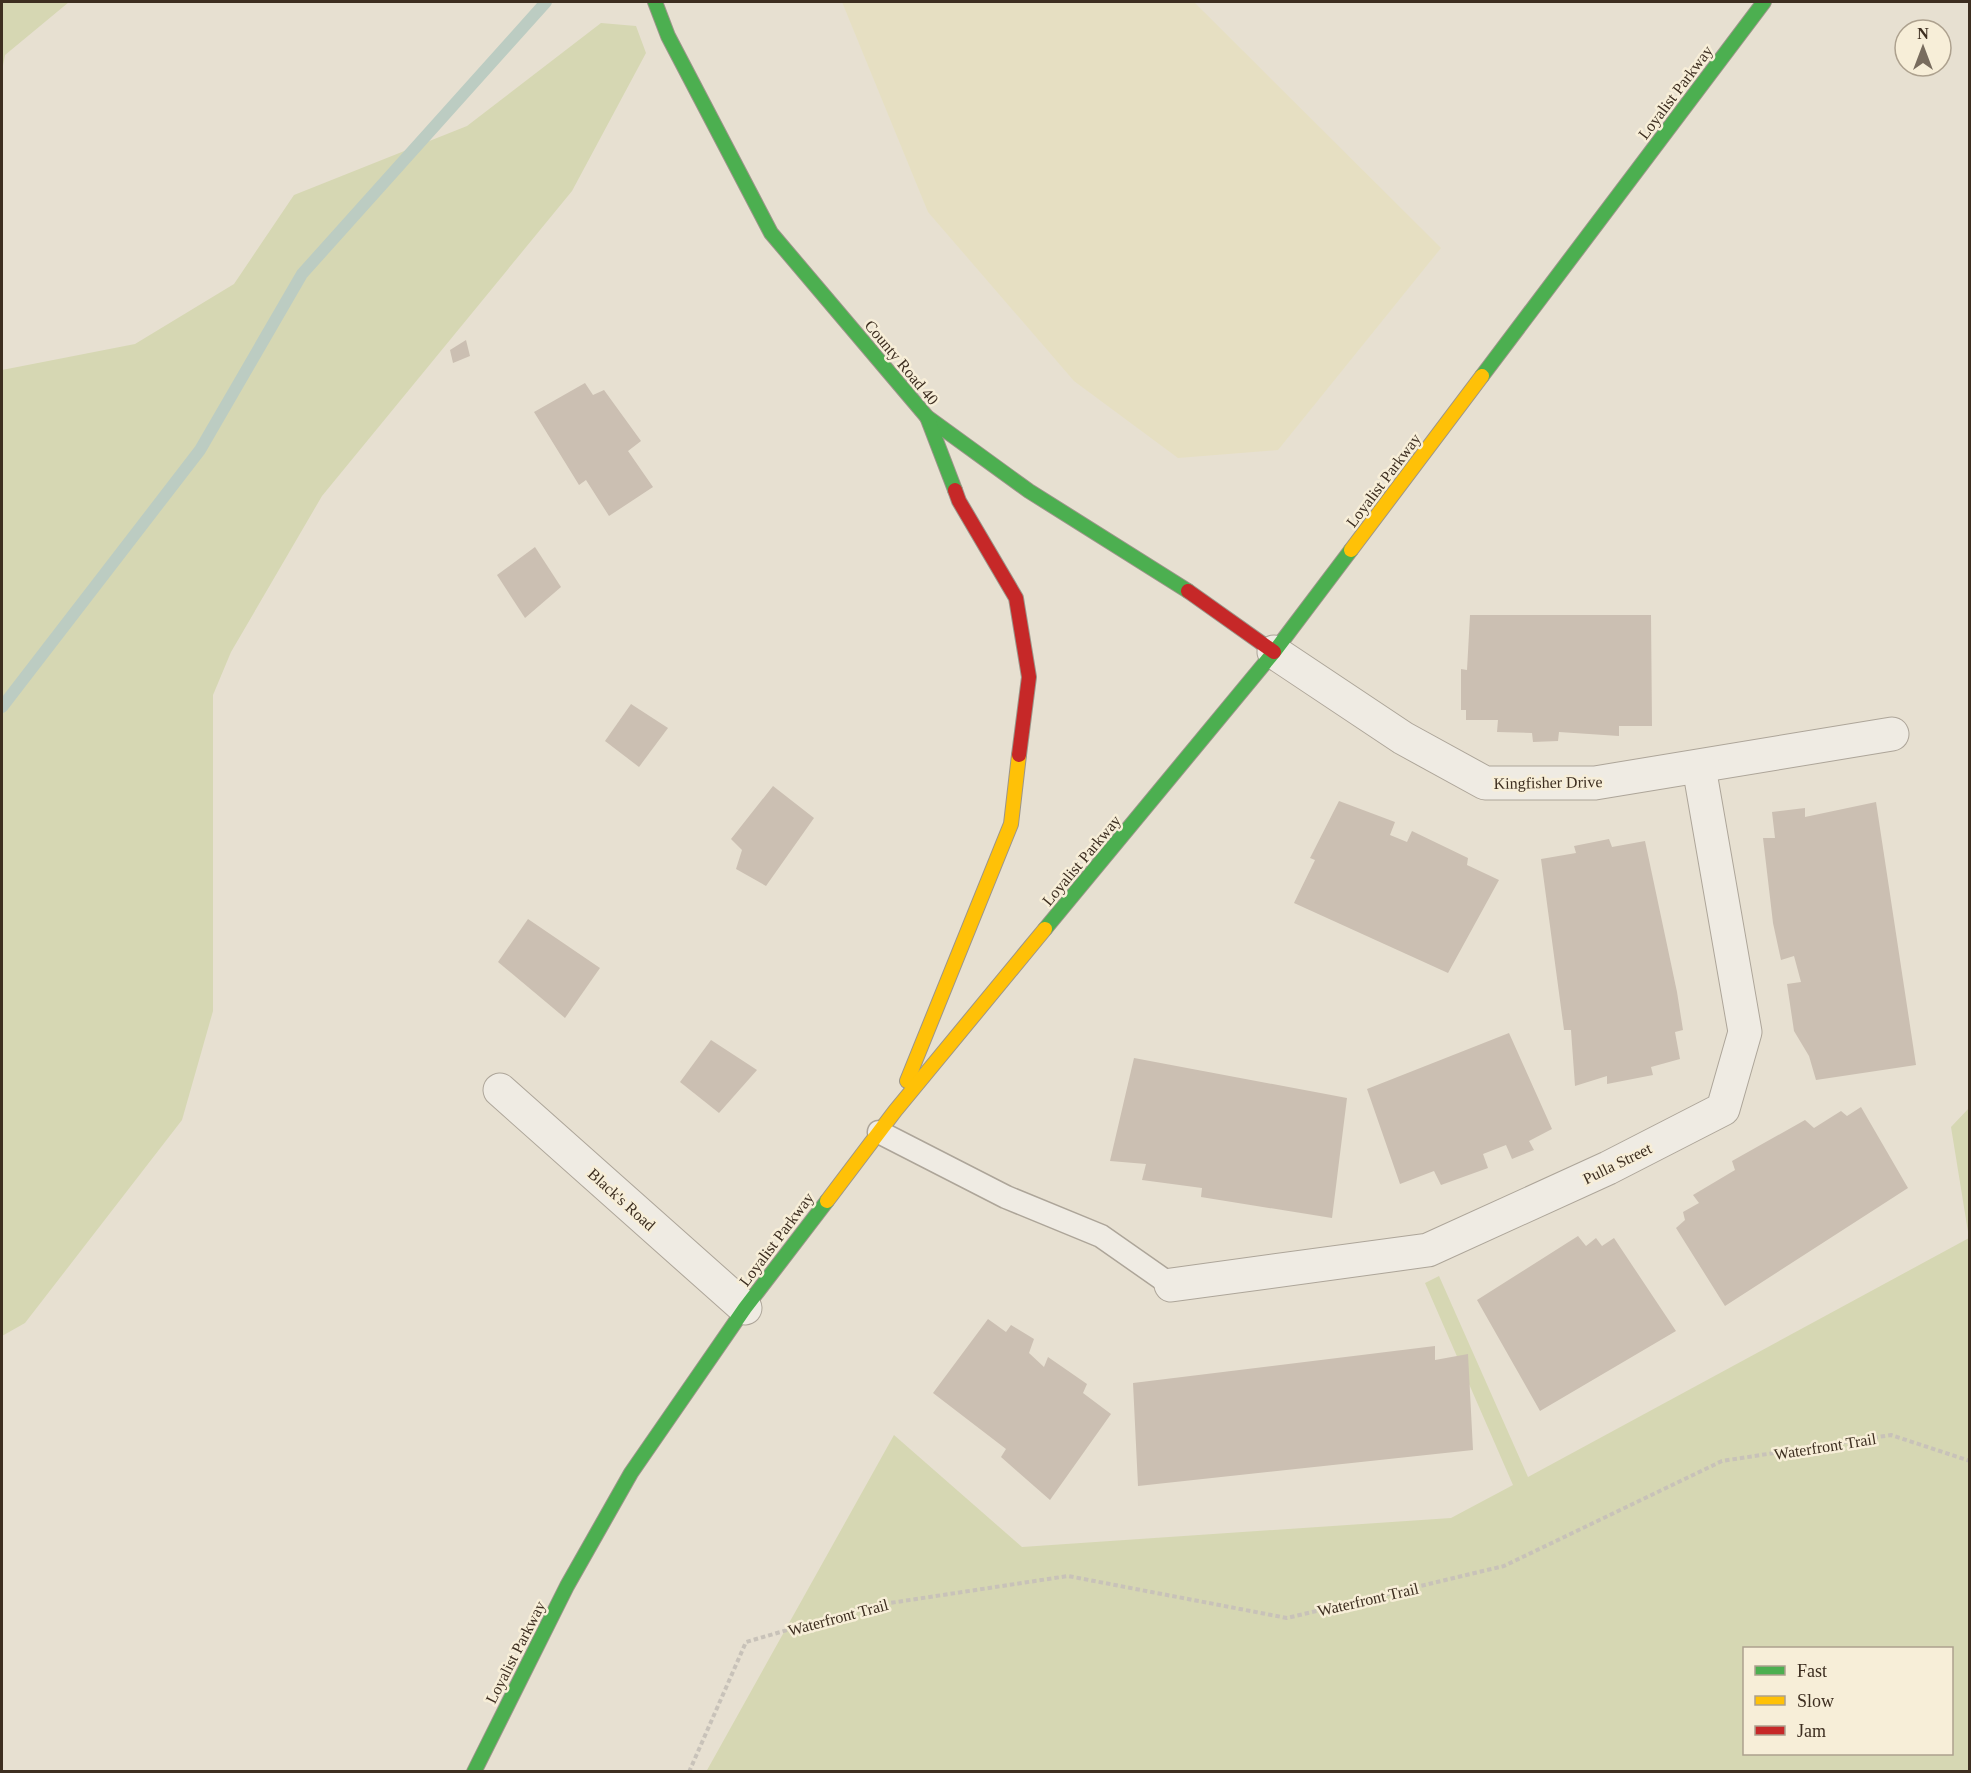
<svg xmlns="http://www.w3.org/2000/svg" width="1971" height="1773" font-family="'Times New Roman',serif">
	<rect width="100%" height="100%" fill="#e7e0d1"/>
	<polygon fill="#e6dfc2" points="842,2 1194,2 1441,248 1278,450 1178,458 1074,381 928,212"/>
	<g fill="#d6d7b3" fill-rule="evenodd">
		<polygon points="2,2 69,2 5,55 2,71"/>
		<polygon points="601,23 636,26 646,53 572,191 322,496 231,652 213,695 213,1011 182,1120 25,1323 2,1336 2,370 135,344 234,284 294,195 467,126"/>
		<path d="M1969,1108V1771L706,1772L894,1435L1022,1547L1451,1518L1513,1485L1425,1283L1439,1276L1528,1477L1969,1238L1951,1127ZM1744,1648H1952V1754H1744Z"/>
	</g>
	<g fill="none" stroke-linecap="round" stroke-linejoin="round">
		<polyline stroke="#bcccc2" stroke-width="12" points="2,707 200,450 302,274 546,2"/>
	</g>
	<g fill="#cbbfb2">
		<polygon points="466,340 470,356 453,363 450,350"/>
		<polygon points="585,383 593,395 604,390 641,441 628,451 653,487 609,516 586,480 579,485 534,412"/>
		<polygon points="535,547 561,587 525,618 497,575"/>
		<polygon points="1470,615 1651,615 1652,726 1619,726 1619,736 1559,732 1558,741 1533,742 1532,733 1497,732 1498,720 1466,720 1466,710 1461,710 1461,669 1467,670"/>
		<polygon points="631,704 668,728 639,767 605,741"/>
		<polygon points="773,786 814,818 766,886 736,869 742,850 731,839"/>
		<polygon points="1339,801 1395,822 1390,835 1407,842 1412,831 1468,858 1467,865 1499,880 1448,973 1294,903 1315,860 1310,858"/>
		<polygon points="1876,802 1916,1065 1816,1080 1809,1056 1794,1031 1787,984 1801,982 1794,956 1781,960 1773,923 1763,838 1775,838 1772,812 1805,808 1805,817"/>
		<polygon points="1609,839 1612,847 1645,841 1677,992 1683,1030 1675,1032 1680,1059 1651,1067 1653,1075 1607,1084 1607,1076 1575,1086 1571,1030 1564,1030 1541,859 1576,853 1574,846"/>
		<polygon points="528,919 600,968 565,1018 498,962"/>
		<polygon points="1509,1033 1552,1129 1529,1141 1534,1150 1512,1159 1506,1145 1483,1154 1488,1168 1441,1185 1434,1171 1400,1184 1367,1089"/>
		<polygon points="711,1040 757,1070 719,1113 680,1082"/>
		<polygon points="1134,1058 1347,1098 1332,1218 1201,1197 1202,1188 1142,1180 1146,1164 1110,1161"/>
		<polygon points="1861,1107 1908,1188 1725,1306 1676,1228 1685,1220 1683,1212 1699,1203 1693,1195 1735,1170 1732,1161 1805,1120 1814,1128 1841,1111 1847,1116"/>
		<polygon points="1578,1236 1586,1246 1596,1238 1602,1246 1614,1238 1676,1331 1540,1411 1477,1300"/>
		<polygon points="988,1319 1006,1332 1011,1325 1034,1339 1029,1353 1044,1367 1048,1357 1087,1384 1083,1393 1111,1414 1050,1500 1001,1457 1006,1449 933,1393"/>
		<polygon points="1435,1346 1435,1360 1468,1354 1473,1450 1138,1486 1133,1383"/>
	</g>
	<g fill="none" stroke-linecap="round" stroke-linejoin="round">
		<defs>
			<polyline id="lane" points="879,1132 1006,1197 1101,1236 1171,1285"/>
			<g id="street">
				<polyline points="1274,652 1403,738 1485,783 1595,783 1892,734"/>
				<polyline points="500,1090 745,1308"/>
				<polyline points="1171,1285 1428,1250 1608,1168 1723,1109 1745,1032 1699,767"/>
			</g>
			<g id="fast">
				<polyline points="655,2 668,36 771,233 927,417 1029,491 1188,591"/>
				<polyline points="1482,376 1764,2"/>
				<polyline points="927,417 955,490"/>
				<polyline points="1045,929 1274,652 1351,550"/>
				<polyline points="474,1772 567,1586 631,1473 745,1308 827,1201"/>
			</g>
			<g id="slow">
				<polyline points="1351,550 1482,376"/>
				<polyline points="907,1081 1011,824 1019,755"/>
				<polyline points="827,1201 895,1111 1045,929"/>
			</g>
			<g id="jam">
				<polyline points="955,490 959,501 1016,598 1029,677 1019,755"/>
				<polyline points="1188,591 1274,652"/>
			</g>
		</defs>
		<use href="#lane" stroke="#ada599" stroke-width="25"/>
		<use href="#street" stroke="#ada599" stroke-width="35"/>
		<use href="#fast" stroke="#9c958a" stroke-width="16"/>
		<use href="#slow" stroke="#9c958a" stroke-width="16"/>
		<use href="#jam" stroke="#9c958a" stroke-width="16"/>
		<polyline stroke="#c8c2b9" stroke-width="4" stroke-dasharray="4.5 3" stroke-linecap="butt" points="689,1772 746,1642 870,1606 1068,1576 1287,1618 1504,1566 1722,1461 1891,1435 1970,1461"/>
		<use href="#lane" stroke="#efebe3" stroke-width="22"/>
		<use href="#street" stroke="#efebe3" stroke-width="33"/>
		<use href="#fast" stroke="#4caf50" stroke-width="14"/>
		<use href="#slow" stroke="#ffc107" stroke-width="14"/>
		<use href="#jam" stroke="#c62828" stroke-width="14"/>
	</g>
	<g text-anchor="middle" stroke-width="5" stroke-linejoin="round" paint-order="stroke">
		<g font-size="16" fill="#3d2e20" stroke="#f7eed8">
			<text transform="translate(1675 92) rotate(-53)" y="6">Loyalist Parkway</text>
			<text transform="translate(902 362) rotate(50)" y="6">County Road 40</text>
			<text transform="translate(1383 480) rotate(-53)" y="6">Loyalist Parkway</text>
			<text transform="translate(1548 782) rotate(-1)" y="6">Kingfisher Drive</text>
			<text transform="translate(1081 860) rotate(-50)" y="6">Loyalist Parkway</text>
			<text transform="translate(1617 1163) rotate(-26)" y="6">Pulla Street</text>
			<text transform="translate(622 1199) rotate(42)" y="6">Black's Road</text>
			<text transform="translate(776 1239) rotate(-53)" y="6">Loyalist Parkway</text>
			<text transform="translate(1825 1446) rotate(-9)" y="6">Waterfront Trail</text>
			<text transform="translate(1368 1599) rotate(-13)" y="6">Waterfront Trail</text>
			<text transform="translate(838 1617) rotate(-15)" y="6">Waterfront Trail</text>
			<text transform="translate(515 1652) rotate(-63)" y="6">Loyalist Parkway</text>
		</g>
	</g>
	<rect width="1971" height="1773" fill="none" stroke="#3d2e20" stroke-width="6"/>
	<rect x="1743" y="1647" width="210" height="108" fill="#f7eed8" stroke="#ada18e" stroke-width="1.5"/>
	<rect x="1755" y="1666" width="30" height="9" fill="#4caf50" stroke="#ada18e" stroke-width="1.5"/>
	<text x="1797" y="1677" font-size="18" fill="#3d2e20">Fast</text>
	<rect x="1755" y="1696" width="30" height="9" fill="#ffc107" stroke="#ada18e" stroke-width="1.5"/>
	<text x="1797" y="1707" font-size="18" fill="#3d2e20">Slow</text>
	<rect x="1755" y="1726" width="30" height="9" fill="#c62828" stroke="#ada18e" stroke-width="1.5"/>
	<text x="1797" y="1737" font-size="18" fill="#3d2e20">Jam</text>
	<g transform="translate(1923 48)"><circle r="28" fill="#f7eed8" stroke="#ada18e" stroke-width="1.5"/>
	<path d="M0-4.5L10 22L0 15L-10 22Z" fill="#786c5e"/>
	<text y="-9" font-size="16" font-weight="bold" text-anchor="middle" fill="#3d2e20">N</text>
	</g>
</svg>
